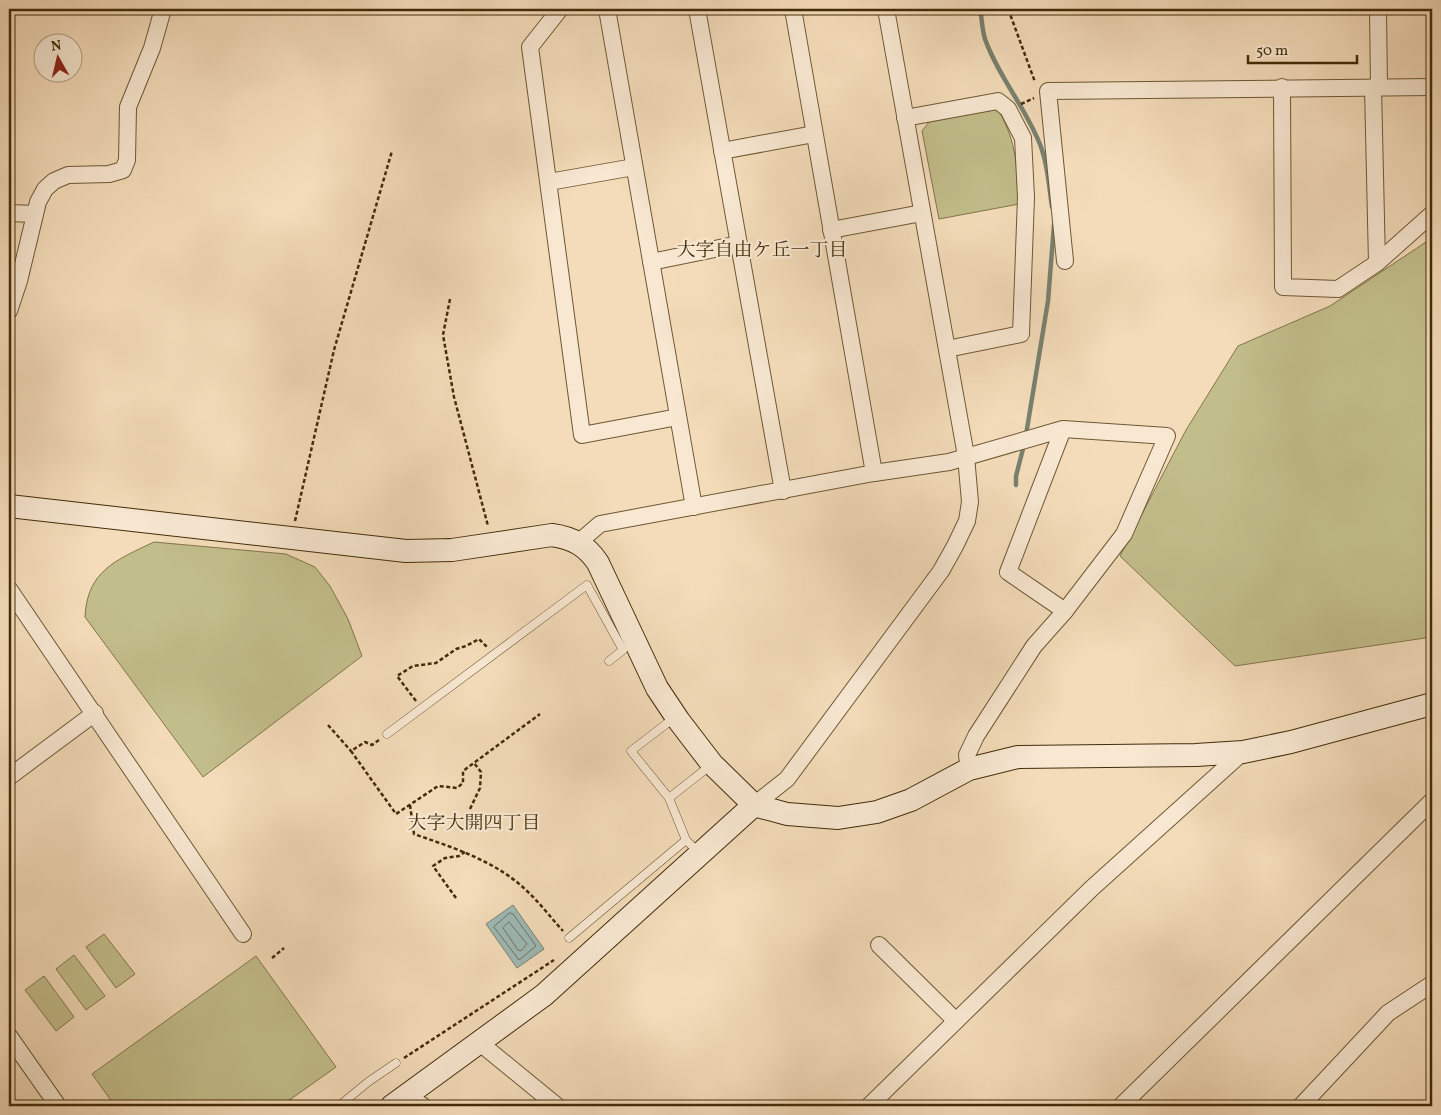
<svg xmlns="http://www.w3.org/2000/svg" width="1441" height="1115" font-family="Vollkorn,'Noto Serif JP',serif">
	<rect width="100%" height="100%" fill="#f4dcba"/>
	<filter id="stains"><feTurbulence type="fractalNoise" baseFrequency=".004" numOctaves="4"/><feColorMatrix values="0 0 0 0 .2 0 0 0 0 .09 0 0 0 0 .02 0 0 0 .5 -.17"/></filter>
	<radialGradient id="worn" r=".72"><stop offset=".6" stop-color="#630" stop-opacity="0"/><stop offset="1" stop-color="#630" stop-opacity=".3"/></radialGradient>
	<g fill="#c2be8b" stroke="#82754a">
		<path d="M998,109C1018,146 1016,164 1019,204L939,219L922,131L929,122Z"/>
		<polygon points="1432,238 1432,637 1235,666 1120,556 1186,430 1238,346 1330,306"/>
		<path d="M154,542L286,554L315,567L330,586L348,619L362,656L203,777L85,617C87,571 116,560 154,542Z"/>
		<polygon points="104,934 135,974 116,988 86,947"/>
		<polygon points="74,955 105,996 86,1010 56,969"/>
		<polygon points="256,956 336,1067 281,1106 115,1106 92,1074"/>
		<polygon points="44,976 74,1017 56,1031 25,990"/>
	</g>
	<polygon fill="#9dbab6" stroke="#798170" points="513,905 544,949 517,968 486,924"/>
	<g fill="none" stroke-linecap="round" stroke-linejoin="round">
		<g stroke="#70735f" stroke-width="1">
			<polygon points="510,913 513,914 536,946 519,960 494,927"/>
			<polygon points="509,922 527,944 521,951 518,950 503,928"/>
		</g>
		<g stroke="#798170" stroke-width="4.5">
			<path d="M980,9C982,18 982,30 985,39C999,78 1027,109 1041,147C1048,166 1049,187 1052,207"/>
			<polyline points="1026,435 1048,301 1054,225"/>
			<polyline points="1016,485 1016,476 1024,445"/>
		</g>
		<defs>
			<g id="lane">
				<polyline points="674,718 631,751 669,798 686,840 699,853"/>
				<polyline points="387,734 587,585 623,650 609,661"/>
				<polyline points="669,798 711,765"/>
				<polyline points="569,938 686,840"/>
				<polyline points="339,1106 368,1082 396,1063"/>
			</g>
			<g id="street">
				<polyline points="560,9 530,47 582,435 678,417"/>
				<polyline points="607,9 694,507"/>
				<polyline points="697,9 783,491"/>
				<polyline points="793,9 874,473"/>
				<polyline points="1378,9 1379,87"/>
				<polyline points="1282,87 1283,287 1338,289 1377,263 1432,214"/>
				<polyline points="1373,87 1377,263"/>
				<polyline points="905,118 998,101 1008,109 1023,138 1026,197 1021,334 947,349"/>
				<polyline points="722,151 814,134"/>
				<polyline points="549,182 634,167"/>
				<polyline points="9,213 35,214"/>
				<polyline points="831,230 922,213"/>
				<polyline points="1065,261 1048,91 1432,87"/>
				<polyline points="651,262 739,244"/>
				<polyline points="9,311 19,281 38,202 45,189 54,181 68,175 109,174 123,170 127,160 128,107 152,48 163,9"/>
				<polyline points="578,543 600,524 874,473 949,462 1063,429 1167,436 1124,534 1065,611 1008,572 1063,429"/>
				<polyline points="9,589 243,934"/>
				<polyline points="969,769 967,755 976,736 1034,646 1065,611"/>
				<polyline points="9,777 95,713"/>
				<polyline points="754,805 787,779 941,571 955,546 967,521 970,502 966,456 886,9"/>
				<polyline points="879,945 956,1021"/>
				<polyline points="9,1036 58,1106"/>
				<polyline points="480,1043 557,1106"/>
				<polyline points="407,1095 423,1106"/>
				<polyline points="869,1106 1092,888 1243,752"/>
				<polyline points="1121,1106 1432,801"/>
				<polyline points="1301,1106 1388,1013 1432,984"/>
			</g>
			<g id="secondary">
				<path d="M9,506L406,551L452,550L552,535C573,538 587,546 598,563L657,688L679,721L712,764L754,805L787,814L838,818L877,812L911,800L969,769L1018,757L1196,755L1243,752L1291,742L1432,704"/>
				<polyline points="392,1106 544,995 754,805"/>
			</g>
		</defs>
		<use href="#lane" stroke="#6e5834" stroke-width="9"/>
		<use href="#street" stroke="#6e5834" stroke-width="18"/>
		<use href="#secondary" stroke="#422c08" stroke-width="24"/>
		<g stroke="#422c08" stroke-width="2.5" stroke-dasharray="4 2.5" stroke-linecap="butt">
			<polyline points="113,9 147,13"/>
			<polyline points="1010,9 1010,14 1035,82"/>
			<polyline points="1021,104 1034,98"/>
			<polyline points="450,299 443,335 454,397 488,526"/>
			<polyline points="295,521 334,350 392,151"/>
			<polyline points="416,701 397,676 413,666 436,663 456,649 466,646 479,639 487,647"/>
			<polyline points="328,725 351,751"/>
			<polyline points="379,740 372,745 365,742 351,751 396,814 438,786 457,788 463,783 463,771 540,714"/>
			<path d="M410,805L414,834C454,848 496,861 527,891C540,903 551,918 563,931"/>
			<polyline points="470,809 480,788 481,772 474,763"/>
			<polyline points="456,898 433,866 445,858 459,856 465,852"/>
			<polyline points="272,958 284,948"/>
			<polyline points="404,1058 554,960"/>
		</g>
		<use href="#lane" stroke="#f8e8d2" stroke-width="8"/>
		<use href="#street" stroke="#f8e8d2" stroke-width="16"/>
		<use href="#secondary" stroke="#f8e8d2" stroke-width="22"/>
	</g>
	<g text-anchor="middle" stroke-width="4.5" stroke-linejoin="round" paint-order="stroke">
		<g font-size="19" fill="#422c08" stroke="#f8e8d2">
			<text x="762" y="256">大字自由ケ丘一丁目</text>
			<text x="474" y="829">大字大開四丁目</text>
		</g>
	</g>
	<rect width="1441" height="1115" fill="none" stroke="#f4dcba" stroke-width="30"/>
	<rect x="10" y="10" width="1421" height="1095" fill="none" stroke="#422c08" stroke-width="2.5"/>
	<rect x="15" y="15" width="1411" height="1085" fill="none" stroke="#422c08"/>
	<g transform="translate(58 58) rotate(352)"><circle r="24" fill="#f8e8d2" stroke="#af9d81"/>
	<path d="M0-4L9 19L0 12L-9 19Z" fill="#8f2418"/>
	<text y="-8" font-size="14" font-weight="bold" text-anchor="middle" fill="#422c08">N</text>
	</g>
	<path d="M1248 55v8h109v-8" fill="none" stroke="#422c08" stroke-width="2.5"/>
	<text x="1256" y="55" font-size="15" fill="#422c08" stroke="#f8e8d2" stroke-width="4" paint-order="stroke">50 m</text>
	<rect width="100%" height="100%" filter="url(#stains)"/>
	<rect width="100%" height="100%" fill="url(#worn)"/>
</svg>
